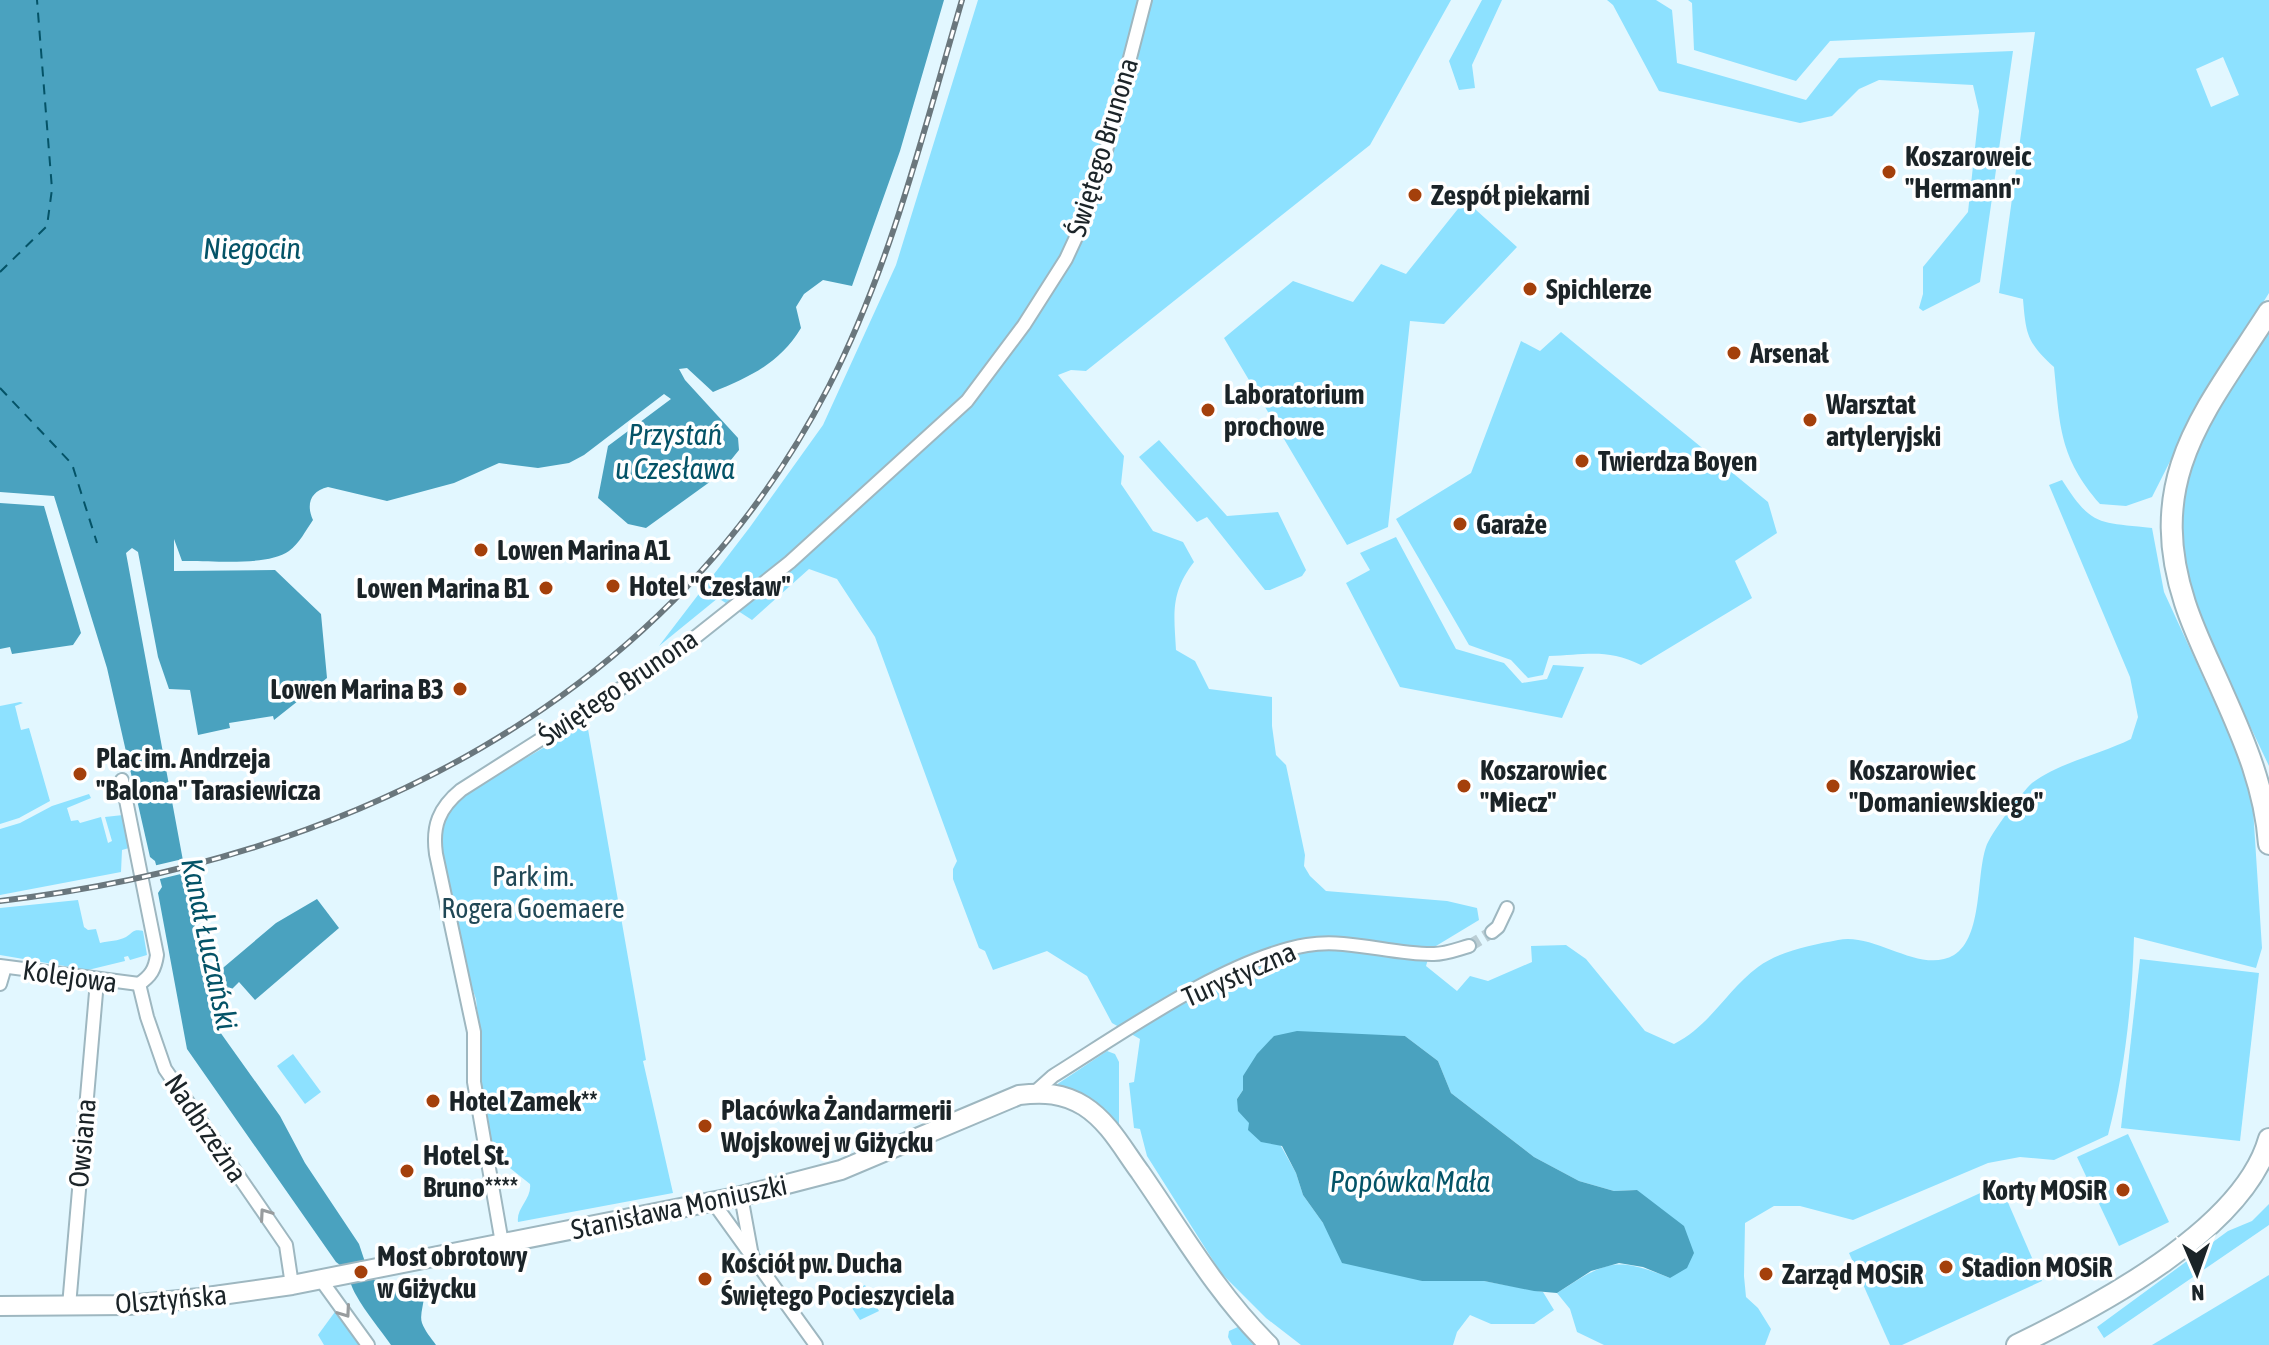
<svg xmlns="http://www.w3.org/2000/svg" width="2269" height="1345" font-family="'Asap Condensed',sans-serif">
	<rect width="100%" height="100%" fill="#e2f7ff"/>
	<g fill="#8de1ff" fill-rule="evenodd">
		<path d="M978,0H1451L1370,145L1086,371L1071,370L1058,375L1124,456L1121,484L1153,531L1183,542L1194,562C1170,593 1174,614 1176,650L1195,661L1209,689L1272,697V726L1276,755L1286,765L1305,855L1304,866L1310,876L1326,891L1447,901L1477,908L1479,920L1431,949L1426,966L1457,991L1470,976L1488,981L1532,962L1531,946L1566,945L1586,959L1645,1031L1674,1044C1711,1025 1726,991 1758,967C1779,951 1812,945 1838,940C1875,932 1920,975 1954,955C1983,937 1976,876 1986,847C1990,834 2022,792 2032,783C2058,763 2101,754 2131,739L2138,717L2130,677L2049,485L2062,480C2092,527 2098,522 2152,528L2164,592L2237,751L2252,793L2262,948L2256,968L2134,937C2132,1004 2125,1070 2108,1135L2054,1160L2020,1157L1988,1163L1853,1220L1800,1206H1774L1745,1223L1744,1276L1746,1297L1758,1308L1771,1329L1765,1345H1604L1577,1332L1570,1309L1557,1293C1606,1262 1614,1255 1670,1278L1637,1190L1614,1191L1579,1181L1534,1157L1451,1093L1438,1061L1405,1036L1353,1035L1243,1076V1090L1237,1099L1281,1146L1296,1173L1303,1195L1323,1223L1422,1281H1484L1543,1292L1554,1310L1534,1324H1491L1470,1315L1457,1332L1453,1345H1301L1266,1318L1221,1273L1147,1156L1140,1129L1134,1128L1129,1083L1134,1082L1140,1039L1112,1023L1087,976L1047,951L993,970L985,951L979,948L953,879V869L957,861L875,637L837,579L809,569L752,620L718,598L659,646L750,527L823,425L896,265Z"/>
		<polygon points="1482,0 1502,0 1472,65 1475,88 1459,90 1449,61"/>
		<polygon points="1607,0 1656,0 1672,10 1677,63 1806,100 1839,58 2013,51 1980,282 1923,311 1919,308 1923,294 1923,267 1968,212 1979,111 1973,85 1879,80 1859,89 1832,116 1800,123 1659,91 1613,5"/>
		<path d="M1688,0H2269V293L2196,410L2152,497L2126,506L2100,504C2059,457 2060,426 2054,367C2027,342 2026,335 2023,299L1999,293L2035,32L1830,41L1796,81L1694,50L1692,3ZM2223,57L2239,95L2211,107L2196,69Z"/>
		<polygon points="1465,200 1517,247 1444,324 1410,321 1388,527 1347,545 1224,338 1293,281 1353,302 1381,264 1406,274"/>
		<polygon points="2269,322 2269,766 2211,644 2187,576 2180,537 2179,508 2193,451"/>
		<path d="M1561,332L1768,502L1777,533L1735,561L1752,598L1641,665C1607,648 1585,655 1549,656L1543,675L1528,678L1511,660L1469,645L1396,519L1471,473L1521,341L1540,351Z"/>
		<polygon points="1159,440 1227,516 1278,512 1306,570 1302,576 1270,590 1265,590 1207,517 1197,522 1139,457"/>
		<polygon points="1396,537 1456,649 1504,663 1522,683 1547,679 1553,665 1584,667 1562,718 1400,687 1346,583 1370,570 1360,553"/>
		<polygon points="20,702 23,703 15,706 21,730 29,728 50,801 19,818 0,824 0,706"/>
		<path d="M579,727L588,729L646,1060L643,1061L673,1193L518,1222C516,1208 532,1199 530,1184L501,1161L492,1150L488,1118L479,1078L480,1036L476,999L464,965L441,850L444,817L461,796Z"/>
		<polygon points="89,794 91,798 67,808 71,821 78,820 80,823 101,817 108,843 112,841 105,817 123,815 129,848 122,850 121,872 0,895 0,829 20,823 52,806"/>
		<path d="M78,900L84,927L88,930L96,929L100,943C108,941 119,941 126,937C134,932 133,929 143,931L147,955L130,960L128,956L124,957L125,961L88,970L0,955V908Z"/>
		<polygon points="2140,959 2259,973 2240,1141 2121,1128"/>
		<polygon points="1107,1051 1115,1054 1119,1062 1119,1127 1100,1109 1053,1087"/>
		<polygon points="293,1054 321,1092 305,1104 277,1066"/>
		<polygon points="2128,1134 2169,1222 2119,1246 2077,1157"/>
		<polygon points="2000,1184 2042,1281 1902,1345 1890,1345 1849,1253"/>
		<polygon points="2269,1204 2269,1225 2104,1338 2097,1327 2228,1231 2252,1221"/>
		<polygon points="2269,1275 2269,1345 2152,1345"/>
		<polygon points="865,1285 879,1311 860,1320 844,1296"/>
		<polygon points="337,1309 362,1345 324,1345 318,1335"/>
		<polygon points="1240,1326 1258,1345 1232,1345 1228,1337 1229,1331"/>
	</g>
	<g fill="#4aa2bf">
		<path d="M0,0H944L900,151L852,286L823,280L804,294L796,307L801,328C780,363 750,377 713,392L687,368L679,369L685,380L738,438L739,450L718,476L646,528L628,524L598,498L608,446L671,399L664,394L584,455L569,463L538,468L499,463L454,483L387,501L328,487C310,491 306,505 313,520C306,530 299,544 289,551C267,567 209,560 182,561L174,539V571L275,570L321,614L327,678L274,720L273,716L229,723L230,728L198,735L190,690L169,689L158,657L138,552L132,548L126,553L204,974L211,978L276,923L317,899L339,928L255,1000L239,982L226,995L212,1015L220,1032L280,1116L305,1163L359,1244L370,1277C383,1289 405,1277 419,1287C430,1295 418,1311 422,1323C425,1331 431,1338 436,1345H391C380,1329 366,1313 356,1295C349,1283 349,1271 336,1262L187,1049L158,893L162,887L155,861L150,857L107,668L54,496L0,492Z"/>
		<polygon points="0,503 44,506 81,633 73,645 12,654 10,647 0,649"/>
		<polygon points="1297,1031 1405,1036 1438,1061 1451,1093 1534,1157 1579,1181 1614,1191 1637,1190 1684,1226 1694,1253 1687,1268 1670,1278 1643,1267 1619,1263 1591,1271 1557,1293 1534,1291 1484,1281 1422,1281 1342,1263 1323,1223 1303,1195 1296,1173 1282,1146 1261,1142 1248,1130 1249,1123 1238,1111 1237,1099 1243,1090 1243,1076 1257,1054 1274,1036"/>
	</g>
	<polygon fill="#e2f7ff" points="187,858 189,872 156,880 153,866"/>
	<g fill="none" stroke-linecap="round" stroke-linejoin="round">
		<g stroke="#045367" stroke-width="2" stroke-dasharray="10 8" stroke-linecap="butt">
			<polyline points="0,272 47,226 52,189 37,0"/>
			<polyline points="0,388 72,464 97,543"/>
		</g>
		<polyline stroke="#bacdd4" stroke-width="12" stroke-dasharray="12 6" stroke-linecap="butt" points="1469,946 1492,932"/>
		<defs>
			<g id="street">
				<path d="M122,780L157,955C155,969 151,976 139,984"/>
				<polyline points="1492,932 1498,927 1507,908"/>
				<polyline points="0,966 139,984"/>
				<polyline points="0,984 5,967"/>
				<polyline points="139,984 147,1017 165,1069 286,1245 292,1285"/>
				<path d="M1034,1093L1053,1076C1122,1033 1228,958 1307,945C1349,938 1392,955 1434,954C1446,954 1458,949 1469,946"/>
				<polyline points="741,1196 752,1256"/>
				<polyline points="713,1202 816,1345"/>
				<path d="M502,1243L474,1082V1032L436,854C432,826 439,808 461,790L656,666L693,639L790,562L967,401L1024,325L1066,259L1084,220L1102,166L1145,0"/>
				<polyline points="321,1280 368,1345"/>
				<polyline points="69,1306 97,981"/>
			</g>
			<path id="secondary" d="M0,1306L128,1305L200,1298L292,1285L741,1196L841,1170L1019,1095C1043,1092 1063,1093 1084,1106C1109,1122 1123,1149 1140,1172C1181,1231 1217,1294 1269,1345"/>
			<g id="primary">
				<path d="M2269,312C2205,412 2144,477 2185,603C2195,634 2210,663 2223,693C2245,742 2265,789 2269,844"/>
				<path d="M2017,1345C2098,1306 2243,1230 2269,1139"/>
			</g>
		</defs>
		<use href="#street" stroke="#9eb7c0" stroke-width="16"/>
		<use href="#secondary" stroke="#9eb7c0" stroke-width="22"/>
		<use href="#primary" stroke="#9eb7c0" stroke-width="24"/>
		<use href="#street" stroke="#fff" stroke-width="12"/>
		<use href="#secondary" stroke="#fff" stroke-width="18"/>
		<use href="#primary" stroke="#fff" stroke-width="20"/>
		<defs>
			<path id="rail" d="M0,901C343,861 666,703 829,386C891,265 924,130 962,0"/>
		</defs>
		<use href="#rail" stroke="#6a777d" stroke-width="6"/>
		<use href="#rail" stroke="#fff" stroke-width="3" stroke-dasharray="9" stroke-linecap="butt"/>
	</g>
	<defs><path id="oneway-chevron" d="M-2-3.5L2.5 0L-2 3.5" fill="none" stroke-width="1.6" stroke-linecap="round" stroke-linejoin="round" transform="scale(2)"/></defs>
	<g stroke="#989c9e">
		<use href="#oneway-chevron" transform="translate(265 1214) rotate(-125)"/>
		<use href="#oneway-chevron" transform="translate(345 1312) rotate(55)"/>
	</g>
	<g fill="#a4400b" stroke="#fff" stroke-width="3">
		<circle cx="1889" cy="172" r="8"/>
		<circle cx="1415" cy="195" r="8"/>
		<circle cx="1530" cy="289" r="8"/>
		<circle cx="1734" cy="353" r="8"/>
		<circle cx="1208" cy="410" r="8"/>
		<circle cx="1810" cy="420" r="8"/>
		<circle cx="1582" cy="461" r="8"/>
		<circle cx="1460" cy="524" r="8"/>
		<circle cx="481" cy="550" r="8"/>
		<circle cx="613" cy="586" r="8"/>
		<circle cx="546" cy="588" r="8"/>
		<circle cx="460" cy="689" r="8"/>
		<circle cx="80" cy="774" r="8"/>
		<circle cx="1464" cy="786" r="8"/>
		<circle cx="1833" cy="786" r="8"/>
		<circle cx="433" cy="1101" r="8"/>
		<circle cx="705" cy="1126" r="8"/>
		<circle cx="407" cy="1171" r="8"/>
		<circle cx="2123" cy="1190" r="8"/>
		<circle cx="1946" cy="1267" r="8"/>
		<circle cx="361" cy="1272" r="8"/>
		<circle cx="1766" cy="1274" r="8"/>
		<circle cx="705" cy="1279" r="8"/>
	</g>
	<g text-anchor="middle" stroke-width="7" stroke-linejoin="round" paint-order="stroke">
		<g font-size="28" fill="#1b2428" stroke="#fff">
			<text transform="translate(1102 147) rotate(-73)" y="10">Świętego Brunona</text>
			<text transform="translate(618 687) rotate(-34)" y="10">Świętego Brunona</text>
			<text transform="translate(1239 974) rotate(-24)" y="10">Turystyczna</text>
			<text transform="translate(70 976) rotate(8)" y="10">Kolejowa</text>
			<text transform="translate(206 1128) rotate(56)" y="10">Nadbrzeżna</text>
			<text transform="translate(82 1143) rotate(-85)" y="10">Owsiana</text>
			<text transform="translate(679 1207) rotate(-12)" y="10">Stanisława Moniuszki</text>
			<text transform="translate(171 1299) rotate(-5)" y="10">Olsztyńska</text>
		</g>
		<g font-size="28" font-weight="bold" fill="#1b2428" stroke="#fff" text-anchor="start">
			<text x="1905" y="166">Koszaroweic<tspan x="1905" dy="32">"Hermann"</tspan></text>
			<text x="1431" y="205">Zespół piekarni</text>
			<text x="1546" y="299">Spichlerze</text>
			<text x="1750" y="363">Arsenał</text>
			<text x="1224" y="404">Laboratorium<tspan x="1224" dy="32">prochowe</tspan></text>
			<text x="1826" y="414">Warsztat<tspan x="1826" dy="32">artyleryjski</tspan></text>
			<text x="1598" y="471">Twierdza Boyen</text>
			<text x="1476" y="534">Garaże</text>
			<text x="497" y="560">Lowen Marina A1</text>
			<text x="629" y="596">Hotel "Czesław"</text>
			<text x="530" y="598" text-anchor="end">Lowen Marina B1</text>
			<text x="444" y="699" text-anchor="end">Lowen Marina B3</text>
			<text x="96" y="768">Plac im. Andrzeja<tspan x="96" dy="32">"Balona" Tarasiewicza</tspan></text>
			<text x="1480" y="780">Koszarowiec<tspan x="1480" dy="32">"Miecz"</tspan></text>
			<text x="1849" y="780">Koszarowiec<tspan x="1849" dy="32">"Domaniewskiego"</tspan></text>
			<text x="449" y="1111">Hotel Zamek**</text>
			<text x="721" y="1120">Placówka Żandarmerii<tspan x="721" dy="32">Wojskowej w Giżycku</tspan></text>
			<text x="423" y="1165">Hotel St.<tspan x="423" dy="32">Bruno****</tspan></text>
			<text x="2107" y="1200" text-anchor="end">Korty MOSiR</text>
			<text x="377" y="1266">Most obrotowy<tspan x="377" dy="32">w Giżycku</tspan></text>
			<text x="721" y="1273">Kościół pw. Ducha<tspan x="721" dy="32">Świętego Pocieszyciela</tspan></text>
			<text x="1962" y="1277">Stadion MOSiR</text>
			<text x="1782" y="1284">Zarząd MOSiR</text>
		</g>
		<g font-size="28" fill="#214856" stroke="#fff">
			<text x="533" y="886">Park im.<tspan x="533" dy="32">Rogera Goemaere</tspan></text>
		</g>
		<g font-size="30" font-style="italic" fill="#045367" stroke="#fff">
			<text x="252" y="259">Niegocin</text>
			<text x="675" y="445">Przystań<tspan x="675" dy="34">u Czesława</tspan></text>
			<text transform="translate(209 944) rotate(78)" y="10">Kanał Łuczański</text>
			<text x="1410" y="1192">Popówka Mała</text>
		</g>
	</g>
	<g transform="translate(2197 1273) rotate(178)" stroke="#ffffff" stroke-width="6" paint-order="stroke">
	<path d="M0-6L14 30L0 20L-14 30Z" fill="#1b2428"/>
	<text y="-12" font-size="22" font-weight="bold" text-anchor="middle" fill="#1b2428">N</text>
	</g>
</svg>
